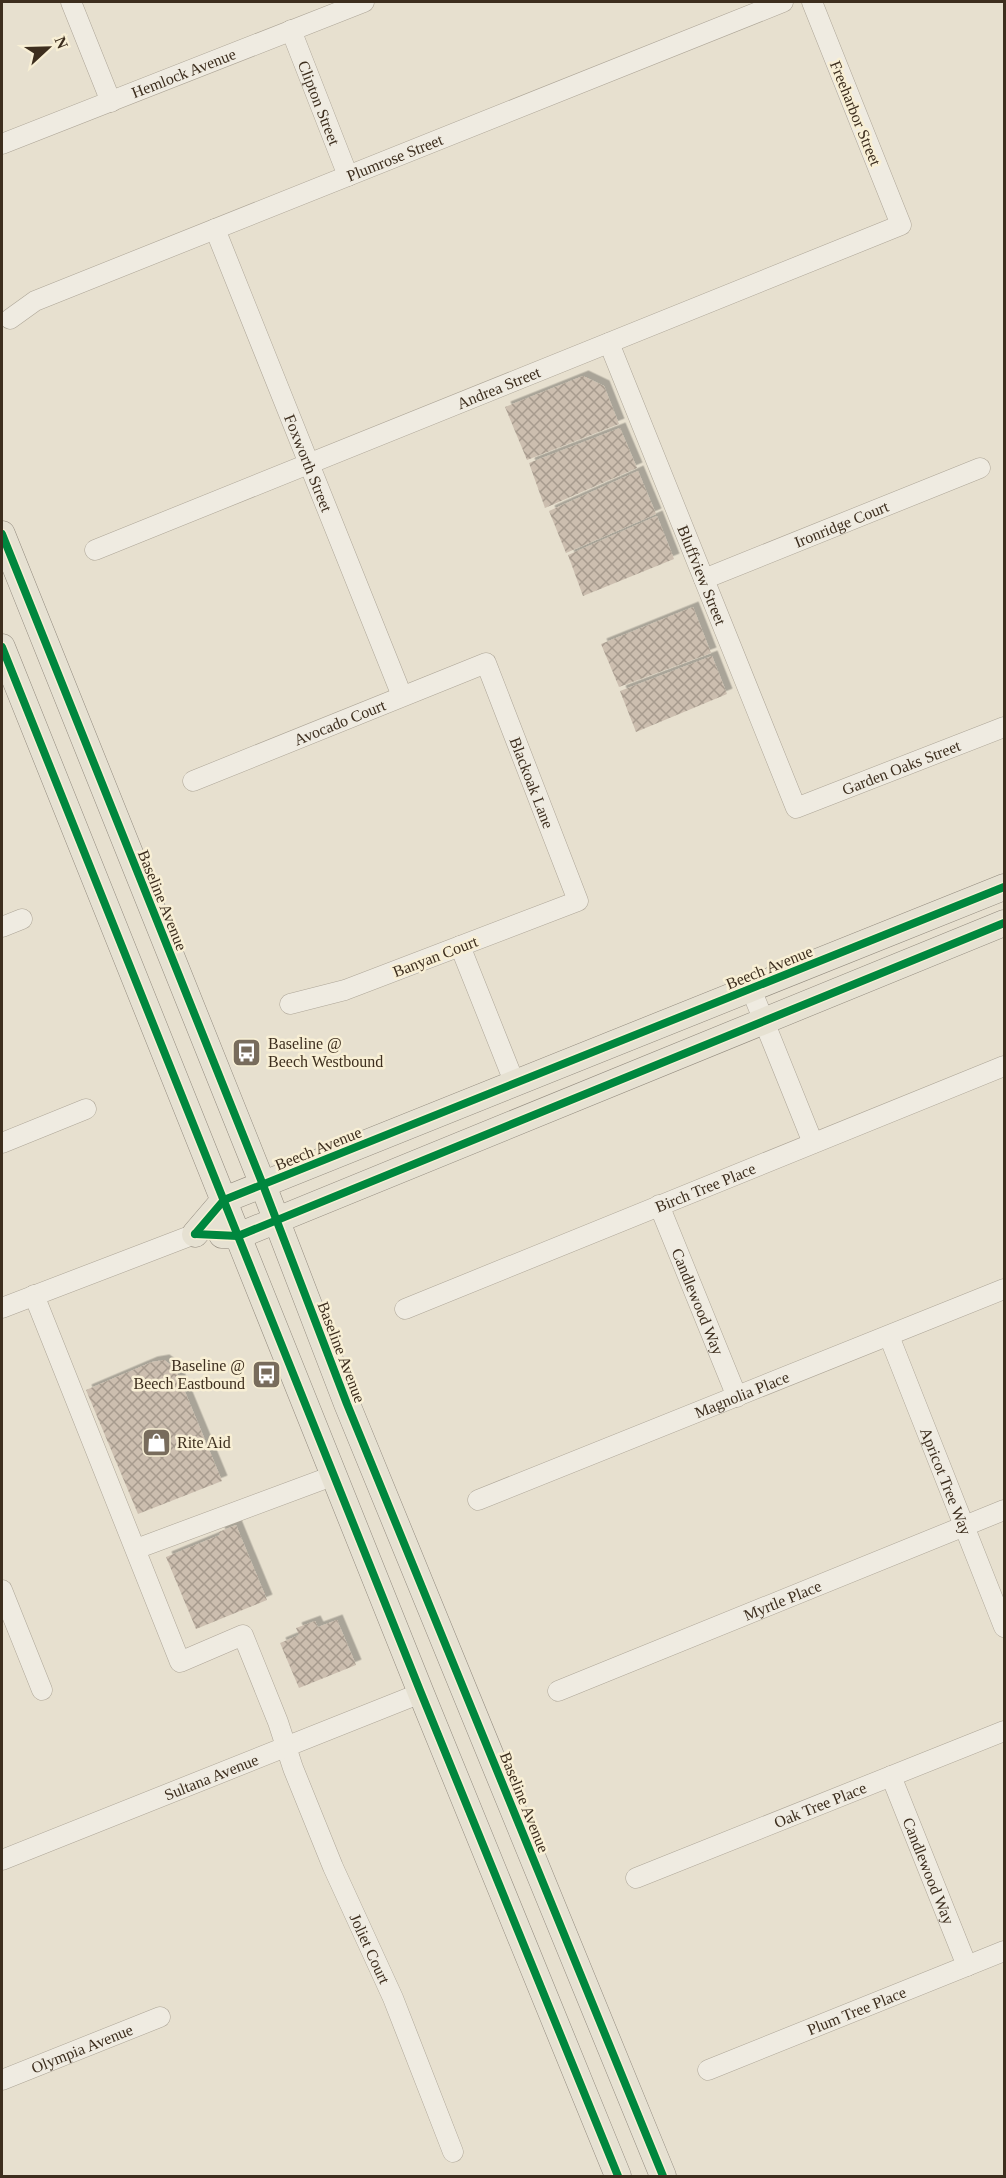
<svg xmlns="http://www.w3.org/2000/svg" width="1006" height="2178" font-family="Georgia,serif">
	<defs>
		<pattern id="building-cross-hatch" width="8" height="8" patternUnits="userSpaceOnUse" patternTransform="scale(1.5)"><rect width="8" height="8" fill="#ccbeaf"/><path d="M0 0l8 8M0 8l8-8" fill="none" stroke="#a79b8e"/></pattern>
		<filter id="shadow"><feDropShadow dx="5.5" dy="-5.5" stdDeviation="0" flood-color="#0004"/></filter>
	</defs>
	<rect width="100%" height="100%" fill="#e7e0cf"/>
	<g fill="url(#building-cross-hatch)" filter="url(#shadow)">
		<polygon points="583,376 604,386 619,424 527,460 505,407"/>
		<polygon points="620,428 637,468 545,508 529,463"/>
		<polygon points="638,471 656,514 566,553 549,511"/>
		<polygon points="657,516 674,559 583,596 568,555"/>
		<polygon points="693,607 711,653 619,687 601,644"/>
		<polygon points="712,656 727,694 636,732 620,691"/>
		<polygon points="164,1360 175,1368 222,1481 138,1514 86,1390 152,1362"/>
		<polygon points="236,1525 267,1600 196,1629 166,1557 220,1535 219,1532"/>
		<polygon points="337,1620 356,1665 299,1688 280,1643 299,1635 296,1628 315,1621 318,1627"/>
	</g>
	<g fill="none" stroke-linecap="round" stroke-linejoin="round">
		<defs>
			<g id="minor">
				<polyline points="71,2 111,102"/>
				<path id="s1" d="M291,30L348,176"/>
				<path id="s2" d="M2,144L364,2"/>
				<path id="s3" d="M215,229L402,696"/>
				<path id="s4" d="M10,319L35,301L783,2"/>
				<path id="s5" d="M609,343L796,808L1004,727"/>
				<path id="s6" d="M95,550L901,225L812,2"/>
				<path id="s7" d="M704,579L980,468"/>
				<path id="s8" d="M193,781L486,663L578,901L345,990L290,1004"/>
				<polyline points="2,927 22,919"/>
				<polyline points="460,946 515,1084"/>
				<polyline points="751,989 813,1143"/>
				<polyline points="2,1143 86,1109"/>
				<path id="s9" d="M659,1205L737,1397"/>
				<path id="s10" d="M34,1295L180,1662L243,1635L278,1722L293,1768L333,1867L393,1998L453,2152"/>
				<polyline points="2,1308 195,1234"/>
				<path id="s11" d="M405,1309L1004,1066"/>
				<path id="s12" d="M889,1336L1004,1627"/>
				<path id="s13" d="M478,1500L1004,1289"/>
				<polyline points="136,1549 335,1475"/>
				<polyline points="2,1590 42,1690"/>
				<path id="s14" d="M558,1691L1004,1510"/>
				<path id="s15" d="M891,1776L967,1966"/>
				<path id="s16" d="M2,1860L421,1693"/>
				<path id="s17" d="M636,1878L1004,1731"/>
				<path id="s18" d="M708,2070L1004,1951"/>
				<path id="s19" d="M2,2080L160,2017"/>
			</g>
			<g id="major">
				<polyline points="2,534 263,1185 347,1404 663,2176"/>
				<polyline points="2,647 421,1693 618,2176"/>
				<polyline points="195,1234 224,1200 1004,887"/>
				<polyline points="222,1235 238,1236 1004,923"/>
			</g>
		</defs>
		<use href="#minor" stroke="#ada597" stroke-width="21"/>
		<use href="#major" stroke="#928a7e" stroke-width="27"/>
		<use href="#minor" stroke="#efebe1" stroke-width="20"/>
		<use href="#major" stroke="#e6e1d2" stroke-width="26"/>
		<defs>
			<g id="cycleway">
				<polyline points="2,534 263,1185 347,1404 663,2176"/>
				<polyline points="2,647 421,1693 618,2176"/>
				<polyline points="195,1234 224,1200 1004,887"/>
				<polyline points="195,1234 238,1236 1004,923"/>
			</g>
		</defs>
		<use href="#cycleway" stroke="#f8efd5" stroke-width="11"/>
		<use href="#cycleway" stroke="#00873e" stroke-width="8"/>
	</g>
	<defs>
		<symbol id="bus-square" viewBox="-11 -11 22 22"><rect x="-9" y="-9" width="18" height="18" rx="4" fill="#786c5c" stroke="#f8efd5"/><path d="M-5-6H5V4H4V6H2V4H-2V6H-4V4H-5ZM-3.5-4V0h7V-4ZM-3.5 1.2v1.5H-2V1.2ZM2 1.2v1.5H3.5V1.2Z" fill="#fff"/></symbol>
		<symbol id="shop-square" viewBox="-11 -11 22 22"><rect x="-9" y="-9" width="18" height="18" rx="4" fill="#786c5c" stroke="#f8efd5"/><path d="M-5-2.5h2.3a2.7 3.5 0 0 1 5.4 0H5L5.5 6h-11ZM-1.5-2.5h3a1.5 2.3 0 0 0-3 0Z" fill="#fff"/></symbol>
	</defs>
	<g fill-rule="evenodd">
		<use href="#bus-square" x="230" y="1036" width="33" height="33"/>
		<use href="#bus-square" x="250" y="1358" width="33" height="33"/>
		<use href="#shop-square" x="140" y="1426" width="33" height="33"/>
	</g>
	<g text-anchor="middle" stroke-width="5" stroke-linejoin="round" paint-order="stroke">
		<g font-size="16" fill="#3d2e1e" stroke="#f8efd5">
			<text dy="6" stroke="none"><textPath href="#s2" startOffset="195">Hemlock Avenue</textPath></text>
			<text dy="6" stroke="none"><textPath href="#s1" startOffset="78">Clipton Street</textPath></text>
			<text transform="translate(856 113) rotate(68)" y="6">Freeharbor Street</text>
			<text dy="6" stroke="none"><textPath href="#s4" startOffset="418">Plumrose Street</textPath></text>
			<text dy="6" stroke="none"><textPath href="#s6" startOffset="435">Andrea Street</textPath></text>
			<text dy="6" stroke="none"><textPath href="#s3" startOffset="252">Foxworth Street</textPath></text>
			<text dy="6" stroke="none"><textPath href="#s7" startOffset="148">Ironridge Court</textPath></text>
			<text dy="6" stroke="none"><textPath href="#s5" startOffset="250">Bluffview Street</textPath></text>
			<text dy="6" stroke="none"><textPath href="#s8" startOffset="158">Avocado Court</textPath></text>
			<text dy="6" stroke="none"><textPath href="#s5" startOffset="614">Garden Oaks Street</textPath></text>
			<text dy="6" stroke="none"><textPath href="#s8" startOffset="444">Blackoak Lane</textPath></text>
			<text transform="translate(163 900) rotate(68)" y="6">Baseline Avenue</text>
			<text transform="translate(435 956) rotate(-21)" y="6">Banyan Court</text>
			<text transform="translate(769 967) rotate(-22)" y="6">Beech Avenue</text>
			<text transform="translate(318 1148) rotate(-22)" y="6">Beech Avenue</text>
			<text dy="6" stroke="none"><textPath href="#s11" startOffset="324">Birch Tree Place</textPath></text>
			<text dy="6" stroke="none"><textPath href="#s9" startOffset="104">Candlewood Way</textPath></text>
			<text transform="translate(342 1352) rotate(69)" y="6">Baseline Avenue</text>
			<text dy="6" stroke="none"><textPath href="#s13" startOffset="284">Magnolia Place</textPath></text>
			<text dy="6" stroke="none"><textPath href="#s12" startOffset="156">Apricot Tree Way</textPath></text>
			<text dy="6" stroke="none"><textPath href="#s14" startOffset="242">Myrtle Place</textPath></text>
			<text dy="6" stroke="none"><textPath href="#s16" startOffset="225">Sultana Avenue</textPath></text>
			<text transform="translate(525 1802) rotate(68)" y="6">Baseline Avenue</text>
			<text dy="6" stroke="none"><textPath href="#s17" startOffset="198">Oak Tree Place</textPath></text>
			<text dy="6" stroke="none"><textPath href="#s15" startOffset="102">Candlewood Way</textPath></text>
			<text dy="6" stroke="none"><textPath href="#s10" startOffset="802">Joliet Court</textPath></text>
			<text dy="6" stroke="none"><textPath href="#s18" startOffset="160">Plum Tree Place</textPath></text>
			<text dy="6" stroke="none"><textPath href="#s19" startOffset="86">Olympia Avenue</textPath></text>
		</g>
		<g font-size="16" fill="#3d2e1e" stroke="#f8efd5" text-anchor="start">
			<text x="268" y="1049">Baseline @<tspan x="268" dy="18">Beech Westbound</tspan></text>
			<text x="245" y="1371" text-anchor="end">Baseline @<tspan x="245" dy="18">Beech Eastbound</tspan></text>
			<text x="177" y="1448">Rite Aid</text>
		</g>
	</g>
	<rect width="1006" height="2178" fill="none" stroke="#3d2e1e" stroke-width="6"/>
	<g transform="translate(48 48) rotate(68)" stroke="#f8efd5" stroke-width="4.5" paint-order="stroke">
	<path d="M0-4.5L10 22L0 15L-10 22Z" fill="#3d2e1e"/>
	<text y="-9" font-size="16" font-weight="bold" text-anchor="middle" fill="#3d2e1e">N</text>
	</g>
</svg>
